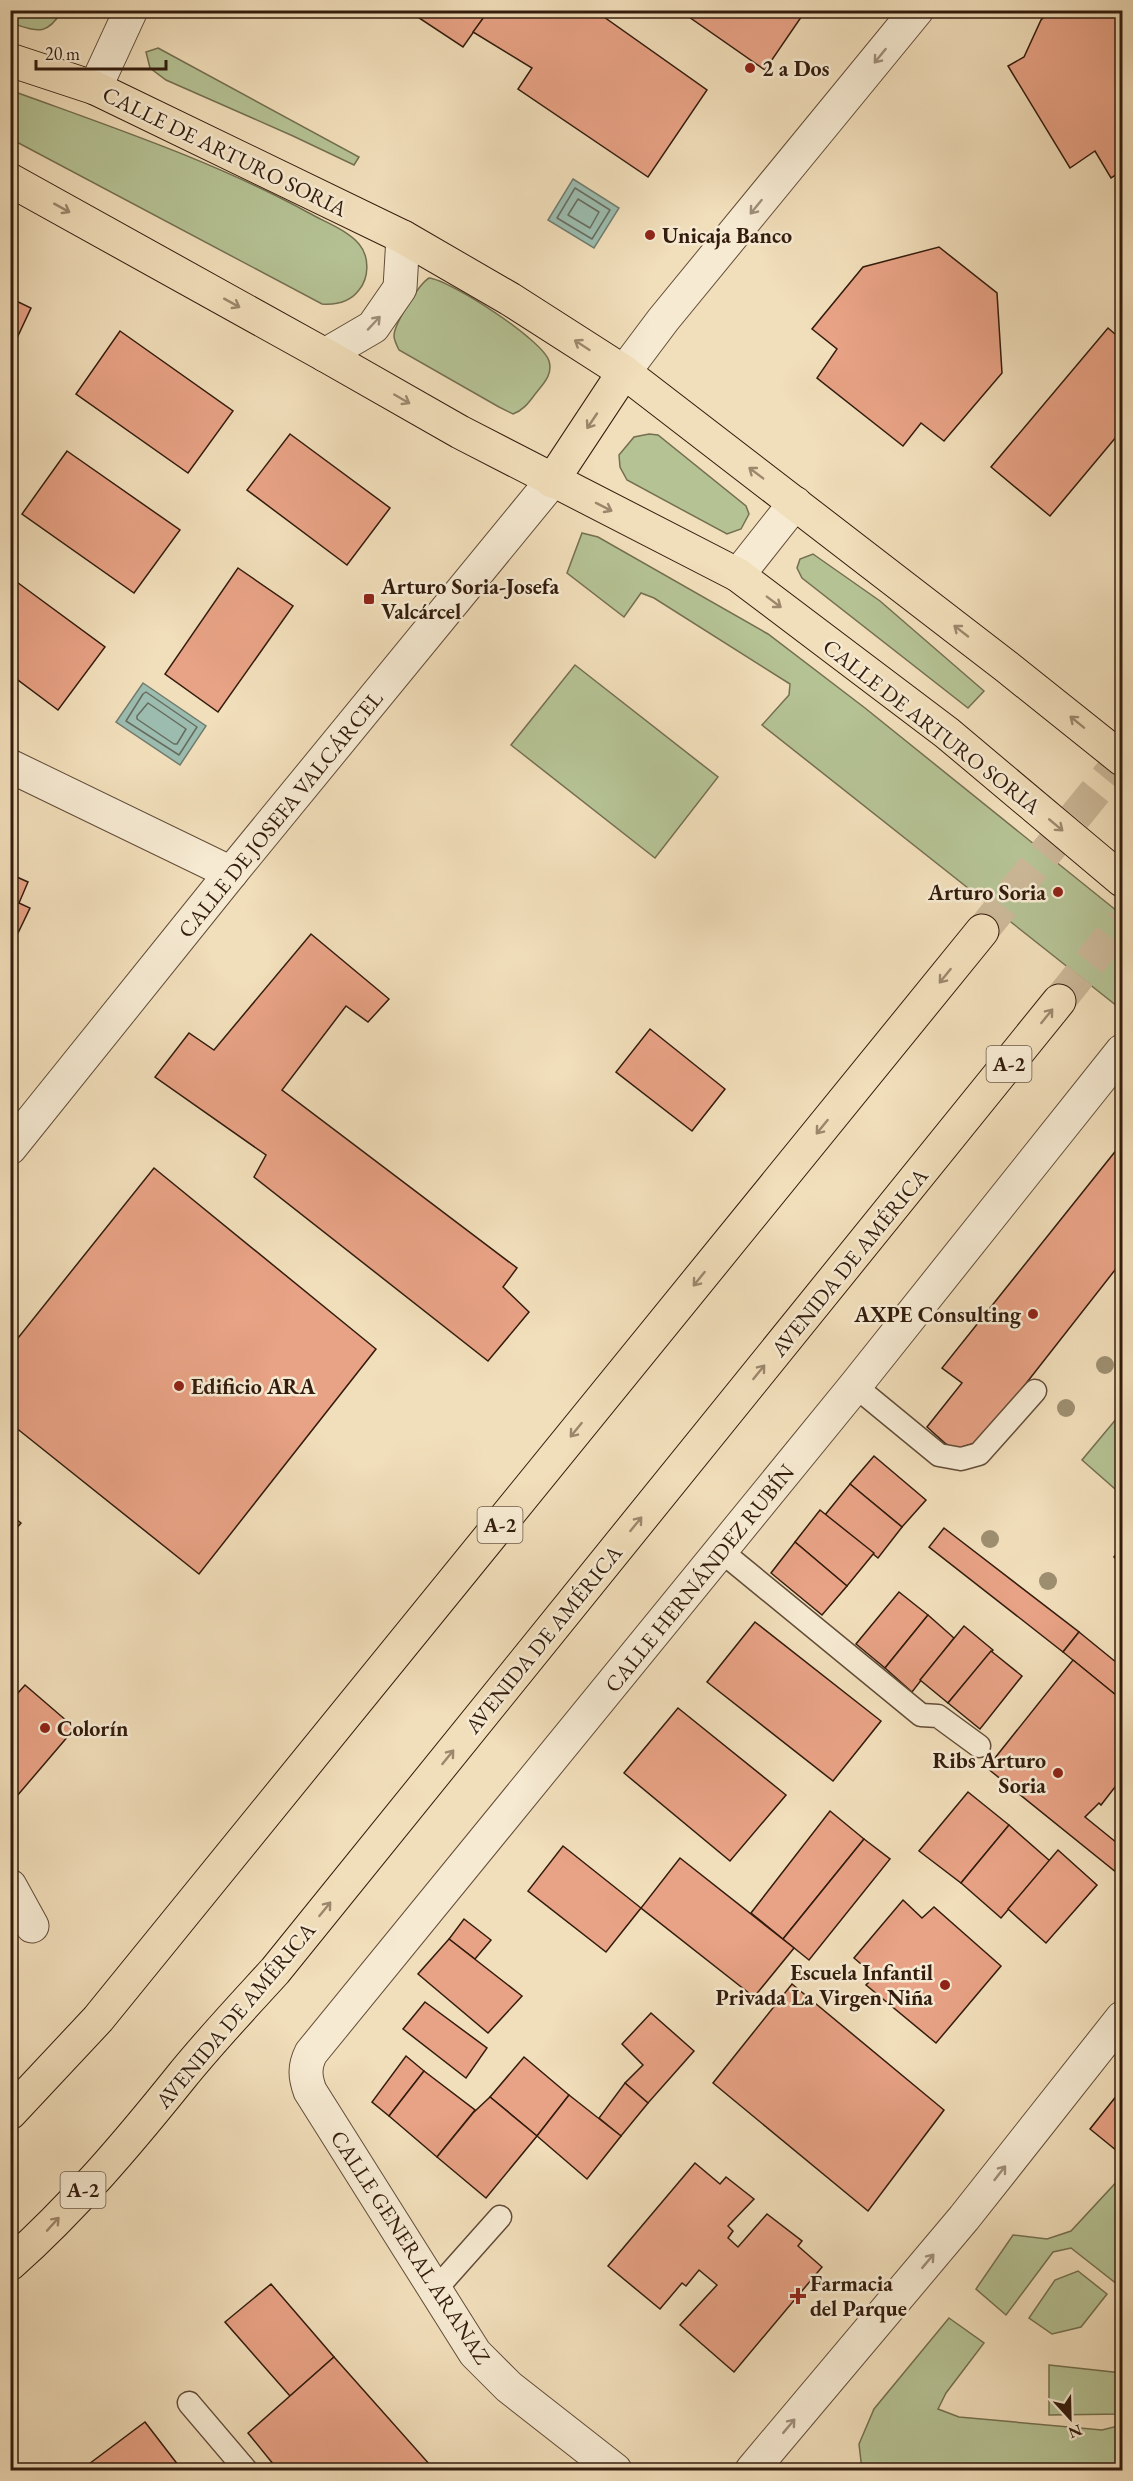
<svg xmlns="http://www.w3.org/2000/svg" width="1133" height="2481" font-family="'EB Garamond',serif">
	<rect width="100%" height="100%" fill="#f1deba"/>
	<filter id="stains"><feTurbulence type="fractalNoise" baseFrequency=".00333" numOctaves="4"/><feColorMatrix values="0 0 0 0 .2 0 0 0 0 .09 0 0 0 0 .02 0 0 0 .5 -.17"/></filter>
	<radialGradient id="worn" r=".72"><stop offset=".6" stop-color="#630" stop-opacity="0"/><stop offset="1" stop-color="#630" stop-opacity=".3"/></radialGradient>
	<g fill="#b5c294" stroke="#746f50" stroke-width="1.5">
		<path d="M10,11L11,10L62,11C46,37 37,31 11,23Z"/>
		<polygon points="158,48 359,157 354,165 293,136 166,80 150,68 146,52"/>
		<path d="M10,90C111,127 214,161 309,213C325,222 347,230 359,244C370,257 369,278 359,290C350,302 336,305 322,304L11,139Z"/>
		<path d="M429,278C450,280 543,340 549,361C553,374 544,383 536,393C529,402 524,410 513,414L499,407L399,350C397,346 394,340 394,336C394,324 419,284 429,278Z"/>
		<polygon points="649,434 658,435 746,506 749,514 741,529 727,534 627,480 620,467 619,455 634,437"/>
		<polygon points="582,533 598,537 768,634 865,708 1122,915 1122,1010 762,725 789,695 790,684 654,598 641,593 624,617 567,573"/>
		<polygon points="813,554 880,601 984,691 968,708 802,578 797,568 800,559"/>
		<polygon points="575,665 718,777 655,858 511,745"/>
		<polygon points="1122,1412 1122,1495 1082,1460"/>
		<polygon points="1122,2176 1122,2288 1071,2248 1053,2252 1006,2315 976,2289 1013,2235 1047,2239 1071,2231"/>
		<polygon points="1078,2271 1107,2294 1081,2327 1052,2334 1029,2318 1055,2280"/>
		<polygon points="949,2318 984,2343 946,2393 938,2409 959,2417 1102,2430 1122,2425 1122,2470 862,2470 859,2444 874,2409"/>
		<polygon points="1049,2365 1122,2373 1122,2414 1049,2415"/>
	</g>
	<g fill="#9bbcaf" stroke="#717c6e" stroke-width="1.5">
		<polygon points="573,179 619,208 594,248 548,220"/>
		<polygon points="143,683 206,726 180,765 116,722"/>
	</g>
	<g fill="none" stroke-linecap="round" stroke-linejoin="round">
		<g stroke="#676c5e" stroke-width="1.5">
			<polygon points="575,188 610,210 592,239 557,218"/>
			<polygon points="578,199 599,212 590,228 568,215"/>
			<polygon points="146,692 197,727 179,755 126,721 143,694"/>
			<polygon points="148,703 186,729 177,744 174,744 137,719 137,716"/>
		</g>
	</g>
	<g fill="#e8a285" stroke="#331c0d" stroke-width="1.5">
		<polygon points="407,10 489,10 463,47"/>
		<polygon points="489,10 594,10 707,90 648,177 518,89 532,68 473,32"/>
		<polygon points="679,10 806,10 765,70"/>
		<polygon points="1051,10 1122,10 1122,171 1111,178 1095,151 1070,168 1008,66 1024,57 1041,20"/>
		<polygon points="939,247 997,293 1002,373 944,441 921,423 903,446 817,378 837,349 812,329 863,267"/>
		<polygon points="10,298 31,308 10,353"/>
		<polygon points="1108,328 1122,340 1122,430 1050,516 991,467"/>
		<polygon points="120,331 233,411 188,473 76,394"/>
		<polygon points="290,434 390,508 347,565 247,490"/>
		<polygon points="67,451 180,530 134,593 22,514"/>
		<polygon points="238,568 293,606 218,712 165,674"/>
		<polygon points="10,577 105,647 58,710 10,674"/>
		<polygon points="10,874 28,882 19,903 30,908 18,933 10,929"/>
		<polygon points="311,934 389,999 368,1022 346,1006 282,1090 517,1268 503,1287 529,1312 488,1361 254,1177 266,1155 155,1077 189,1033 214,1050"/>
		<polygon points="650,1029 725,1089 692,1131 616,1072"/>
		<polygon points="1122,1143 1122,1261 981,1441 956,1449 946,1444 927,1427 962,1383 942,1368"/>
		<polygon points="154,1168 376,1349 199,1574 10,1423 10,1348"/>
		<polygon points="874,1456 926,1500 902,1527 850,1484"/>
		<polygon points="850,1484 902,1527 878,1558 825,1515"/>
		<polygon points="820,1510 874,1553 847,1586 795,1542"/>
		<polygon points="10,1514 21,1523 10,1536"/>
		<polygon points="944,1528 1079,1632 1063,1652 929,1547"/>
		<polygon points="795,1542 847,1586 822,1615 771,1573"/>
		<polygon points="1122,1547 1122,1565 1114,1557"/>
		<polygon points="899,1592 928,1615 885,1668 856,1644"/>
		<polygon points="928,1615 954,1638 912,1692 885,1668"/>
		<polygon points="755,1622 881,1721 833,1781 707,1682"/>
		<polygon points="964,1626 993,1650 948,1703 920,1680"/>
		<polygon points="1079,1632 1122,1667 1122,1700 1063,1652"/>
		<polygon points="991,1651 1022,1676 980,1729 948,1703"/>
		<polygon points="1073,1660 1122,1700 1122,1778 1101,1805 1099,1803 1085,1817 1122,1847 1122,1877 987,1768"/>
		<polygon points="25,1685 75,1728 17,1796 10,1790 10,1702"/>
		<polygon points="678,1708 786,1795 730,1861 624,1773"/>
		<polygon points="968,1792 1009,1825 961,1883 919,1851"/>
		<polygon points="830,1811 864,1839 783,1939 751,1913"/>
		<polygon points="1009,1825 1050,1861 1001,1918 961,1883"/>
		<polygon points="864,1839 890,1859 809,1960 783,1939"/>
		<polygon points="563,1846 641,1908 606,1952 528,1891"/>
		<polygon points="1058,1850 1097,1885 1046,1943 1008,1909"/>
		<polygon points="680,1858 794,1948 754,1997 641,1908"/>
		<polygon points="903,1900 922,1918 934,1907 1001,1966 936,2043 866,1985 875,1976 854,1958"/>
		<polygon points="464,1919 491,1940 475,1959 449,1939"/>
		<polygon points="449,1939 522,1996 488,2033 418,1974"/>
		<polygon points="792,1984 944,2110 868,2211 713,2083"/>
		<polygon points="425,2002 487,2048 466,2078 403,2029"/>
		<polygon points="651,2013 694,2051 648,2103 625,2083 643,2065 622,2044"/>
		<polygon points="406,2056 424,2071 389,2116 372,2102"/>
		<polygon points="524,2057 569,2095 537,2136 490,2097"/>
		<polygon points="424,2071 475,2110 437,2157 389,2116"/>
		<polygon points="625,2083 648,2103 621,2136 599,2118"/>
		<polygon points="1122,2089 1122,2155 1090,2129"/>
		<polygon points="569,2095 621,2136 587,2179 537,2136"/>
		<polygon points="490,2097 537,2136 486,2198 437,2157 473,2113"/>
		<polygon points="695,2163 720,2184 726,2177 754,2199 728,2226 733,2231 728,2238 738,2247 767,2214 802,2241 798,2246 822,2267 734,2372 680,2325 717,2285 699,2270 686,2286 682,2283 660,2309 608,2266"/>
		<polygon points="271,2284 334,2357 290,2396 225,2322"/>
		<polygon points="334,2357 431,2466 425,2470 278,2470 248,2433"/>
		<polygon points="145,2422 182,2470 81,2470"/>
	</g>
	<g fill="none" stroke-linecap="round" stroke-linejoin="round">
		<g stroke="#cbb797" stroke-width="33" stroke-dasharray="33 16" stroke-linecap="butt">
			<polyline points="982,931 1122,759"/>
			<polyline points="1059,1001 1122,922"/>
		</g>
		<defs>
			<g id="service">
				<polyline points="855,1386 939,1455 961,1459 979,1454 1035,1391"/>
				<polyline points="721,1551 921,1715 938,1716 979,1746"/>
				<polyline points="435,2290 500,2217"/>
				<polyline points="189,2403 246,2470"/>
			</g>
			<g id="minor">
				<polyline points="95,88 131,10"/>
				<polyline points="325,355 373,327 400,288 403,237"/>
				<polyline points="624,372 663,320 917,10"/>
				<polyline points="738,575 795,503"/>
				<polyline points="10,766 231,873"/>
				<polyline points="10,1148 231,873 552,481"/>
				<polyline points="10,1886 32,1926"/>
				<path d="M615,2470L509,2387L475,2353L310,2091C305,2077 304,2067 311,2053L855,1386L1122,1051"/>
				<polyline points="752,2470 964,2218 1122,2018"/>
			</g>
			<g id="primary">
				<polyline points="10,60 95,88 403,237 510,299 624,372 1007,667 1122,759"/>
				<polyline points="10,180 325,355 460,432 738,575 947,733 1122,880"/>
				<polyline points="552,481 624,372"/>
			</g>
			<g id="motorway">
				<polyline points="10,2113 98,2019 982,931"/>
				<path d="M10,2264C73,2208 128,2143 181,2077C210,2041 243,2006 275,1971L1059,1001"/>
			</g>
		</defs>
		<use href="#service" stroke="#624c38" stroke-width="25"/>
		<use href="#minor" stroke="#624c38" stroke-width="35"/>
		<use href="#primary" stroke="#331c0d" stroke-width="35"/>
		<use href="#motorway" stroke="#331c0d" stroke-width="35"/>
		<use href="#service" stroke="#f6ead2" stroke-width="22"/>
		<use href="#minor" stroke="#f6ead2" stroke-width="33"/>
		<use href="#primary" stroke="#f1deba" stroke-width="33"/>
		<use href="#motorway" stroke="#f1deba" stroke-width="33"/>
	</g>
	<g fill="#9e8f71">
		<circle cx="1105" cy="1365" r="9"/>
		<circle cx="1066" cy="1408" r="9"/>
		<circle cx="990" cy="1539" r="9"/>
		<circle cx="1048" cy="1581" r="9"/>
	</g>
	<defs><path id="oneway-shaft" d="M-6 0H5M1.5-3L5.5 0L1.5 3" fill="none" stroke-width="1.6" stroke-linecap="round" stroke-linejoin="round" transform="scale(1.5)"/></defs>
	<g stroke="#9e8d79">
		<use href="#oneway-shaft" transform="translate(880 56) rotate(129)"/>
		<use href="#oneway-shaft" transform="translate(756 207) rotate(129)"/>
		<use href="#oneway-shaft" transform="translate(374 323) rotate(-47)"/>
		<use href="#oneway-shaft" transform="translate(1000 2173) rotate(-52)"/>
		<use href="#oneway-shaft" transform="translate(928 2261) rotate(-50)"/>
		<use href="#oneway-shaft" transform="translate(789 2426) rotate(-50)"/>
	</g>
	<g stroke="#9c876c">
		<use href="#oneway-shaft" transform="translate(62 208) rotate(29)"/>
		<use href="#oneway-shaft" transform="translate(232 303) rotate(29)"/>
		<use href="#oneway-shaft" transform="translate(582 345) rotate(-147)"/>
		<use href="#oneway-shaft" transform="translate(402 399) rotate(30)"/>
		<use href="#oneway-shaft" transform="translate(592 421) rotate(124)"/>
		<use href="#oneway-shaft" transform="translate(756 473) rotate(-143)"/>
		<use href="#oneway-shaft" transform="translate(604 507) rotate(27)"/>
		<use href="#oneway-shaft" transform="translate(774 602) rotate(37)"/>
		<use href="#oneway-shaft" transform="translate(961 631) rotate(-142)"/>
		<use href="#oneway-shaft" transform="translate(1077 722) rotate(-141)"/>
		<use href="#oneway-shaft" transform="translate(1056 825) rotate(40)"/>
		<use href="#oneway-shaft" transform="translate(945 976) rotate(129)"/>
		<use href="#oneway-shaft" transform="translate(1047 1016) rotate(-51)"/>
		<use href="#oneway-shaft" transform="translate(822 1127) rotate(129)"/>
		<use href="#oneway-shaft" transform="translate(699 1279) rotate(129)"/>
		<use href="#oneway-shaft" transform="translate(759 1372) rotate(-51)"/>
		<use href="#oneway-shaft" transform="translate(576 1430) rotate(129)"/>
		<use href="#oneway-shaft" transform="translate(636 1524) rotate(-51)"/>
		<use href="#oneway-shaft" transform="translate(448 1757) rotate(-51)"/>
		<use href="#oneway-shaft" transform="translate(325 1909) rotate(-51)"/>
		<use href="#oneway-shaft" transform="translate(53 2224) rotate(-48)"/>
	</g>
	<g fill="#8f2418" stroke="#f6ead2" stroke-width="2">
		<circle cx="750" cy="68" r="6"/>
		<circle cx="650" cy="235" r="6"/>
		<rect x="363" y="593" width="12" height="12" rx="3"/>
		<circle cx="1058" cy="892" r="6"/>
		<circle cx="1033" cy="1314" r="6"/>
		<circle cx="179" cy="1386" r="6"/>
		<circle cx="45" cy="1728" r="6"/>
		<circle cx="1058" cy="1773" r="6"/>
		<circle cx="945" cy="1985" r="6"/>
		<path d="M795 2287h6v6h6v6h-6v6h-6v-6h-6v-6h6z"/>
	</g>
	<g text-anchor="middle" stroke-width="5" stroke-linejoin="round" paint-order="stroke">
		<g fill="#f6ead2" stroke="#6e5a48" stroke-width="1.5">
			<rect x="986.5" y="1046" width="45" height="36" rx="4.5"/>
			<rect x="477.5" y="1507" width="45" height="36" rx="4.5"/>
			<rect x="60.5" y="2172" width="45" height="36" rx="4.5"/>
		</g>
		<g font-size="21" font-weight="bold" fill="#331c0d">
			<text x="1009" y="1071">A-2</text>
			<text x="500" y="1532">A-2</text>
			<text x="83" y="2197">A-2</text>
		</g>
		<g font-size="22" font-weight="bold" fill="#331c0d" stroke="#f6ead2" text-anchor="start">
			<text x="762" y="76">2 a Dos</text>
			<text x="662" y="243">Unicaja Banco</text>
			<text x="381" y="594">Arturo Soria-Josefa<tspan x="381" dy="25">Valcárcel</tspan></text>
			<text x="1046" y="900" text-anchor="end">Arturo Soria</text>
			<text x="1021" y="1322" text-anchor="end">AXPE Consulting</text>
			<text x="191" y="1394">Edificio ARA</text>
			<text x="57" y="1736">Colorín</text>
			<text x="1046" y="1768" text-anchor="end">Ribs Arturo<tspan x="1046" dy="25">Soria</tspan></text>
			<text x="933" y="1980" text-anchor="end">Escuela Infantil<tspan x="933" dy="25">Privada La Virgen Niña</tspan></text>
			<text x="810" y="2291">Farmacia<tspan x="810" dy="25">del Parque</tspan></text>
		</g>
		<g font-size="22" fill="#331c0d" stroke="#f6ead2">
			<text transform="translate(225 151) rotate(26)" y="8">CALLE DE ARTURO SORIA</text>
			<text transform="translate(932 726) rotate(38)" y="8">CALLE DE ARTURO SORIA</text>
			<text transform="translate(280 814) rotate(-51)" y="8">CALLE DE JOSEFA VALCÁRCEL</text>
			<text transform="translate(849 1262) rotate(-51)" y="8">AVENIDA DE AMÉRICA</text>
			<text transform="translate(699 1578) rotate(-51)" y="8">CALLE HERNÁNDEZ RUBÍN</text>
			<text transform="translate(543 1639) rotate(-51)" y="8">AVENIDA DE AMÉRICA</text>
			<text transform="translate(235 2015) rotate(-50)" y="8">AVENIDA DE AMÉRICA</text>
			<text transform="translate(411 2247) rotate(57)" y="8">CALLE GENERAL ARANAZ</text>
		</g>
	</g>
	<rect width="1133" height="2481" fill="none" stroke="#f1deba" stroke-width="36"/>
	<rect x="12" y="12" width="1109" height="2457" fill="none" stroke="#331c0d" stroke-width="3"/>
	<rect x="18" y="18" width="1097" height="2445" fill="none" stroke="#331c0d" stroke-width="1.5"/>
	<g transform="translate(1070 2418) rotate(158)" stroke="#f6ead2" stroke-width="4.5" paint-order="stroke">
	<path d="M0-4.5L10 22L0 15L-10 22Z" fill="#331c0d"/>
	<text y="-9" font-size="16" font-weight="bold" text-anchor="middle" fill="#331c0d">N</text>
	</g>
	<path d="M36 60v9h130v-9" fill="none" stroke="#331c0d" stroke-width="3"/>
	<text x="45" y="60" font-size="18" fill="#331c0d" stroke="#f6ead2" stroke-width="4.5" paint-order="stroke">20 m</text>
	<rect width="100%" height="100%" filter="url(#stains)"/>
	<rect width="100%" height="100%" fill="url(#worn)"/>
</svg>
